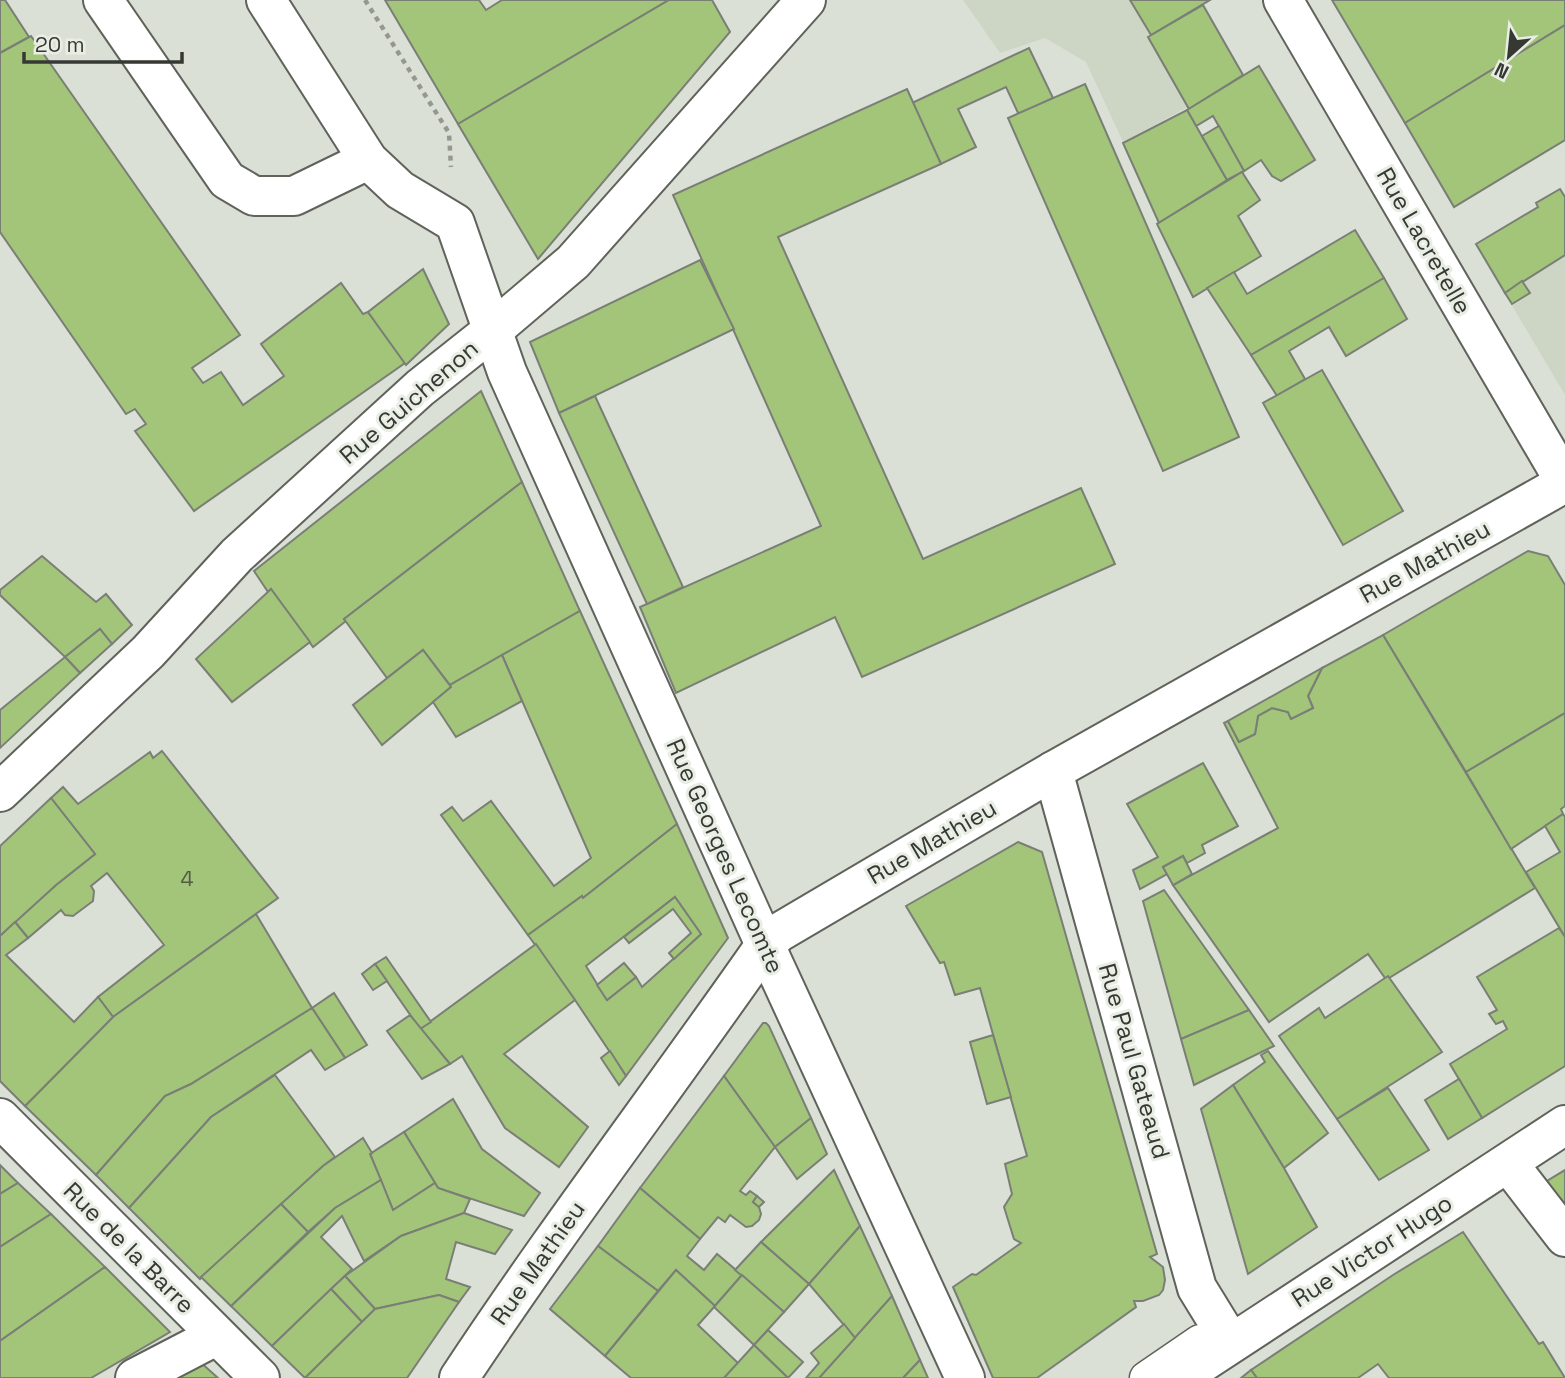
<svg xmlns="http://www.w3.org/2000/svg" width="1565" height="1378" font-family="'Space Grotesk',sans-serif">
	<rect width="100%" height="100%" fill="#dbe0d6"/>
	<g fill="#cdd6c5">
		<polygon points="963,0 1211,0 1148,36 1188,107 1123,142 1086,62 1045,38 1000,53"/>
		<polygon points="1565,254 1565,395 1504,292"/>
	</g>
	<g fill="#a3c57a" stroke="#7a7f76" stroke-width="2" fill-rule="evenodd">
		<polygon points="0,0 5,0 29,37 0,53"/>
		<polygon points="385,0 479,0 486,10 502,0 669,0 458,124"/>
		<polygon points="669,0 712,0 730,32 538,259 458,124"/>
		<polygon points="1130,0 1210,0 1151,35"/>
		<polygon points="1332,0 1565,0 1565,25 1405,123"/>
		<polygon points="1203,5 1243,75 1189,109 1148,37"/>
		<polygon points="1565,25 1565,140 1454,207 1405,123"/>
		<polygon points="31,36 240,335 192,368 203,383 221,372 243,405 284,376 261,344 341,283 363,314 368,312 405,363 194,511 135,431 146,424 135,409 126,414 0,232 0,53"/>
		<polygon points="1029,48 1053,98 1019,115 1006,87 958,109 976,147 941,164 912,103"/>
		<polygon points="1259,66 1315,160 1281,181 1272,176 1261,160 1244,171 1213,116 1196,126 1187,110"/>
		<polygon points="1085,84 1239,437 1163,471 1008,118"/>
		<polygon points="907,89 941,164 778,237 923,559 1081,488 1115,564 862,677 835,617 676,693 640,607 821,526 673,195"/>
		<polygon points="1187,110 1227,180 1159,223 1123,143"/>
		<polygon points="1219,126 1244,171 1227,180 1202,136"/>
		<polygon points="1242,172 1260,200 1238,216 1261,256 1193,297 1157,224"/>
		<polygon points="1560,189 1565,197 1565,255 1505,293 1476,244 1538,207 1536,203"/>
		<polygon points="1355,230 1384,278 1251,355 1207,288 1234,272 1247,294"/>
		<polygon points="700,260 734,329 559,413 530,342"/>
		<polygon points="423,269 449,324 406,365 368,312"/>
		<polygon points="1384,278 1407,319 1346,356 1329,327 1289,351 1305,379 1277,396 1251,355"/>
		<polygon points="1522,281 1530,293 1512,304 1505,293"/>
		<polygon points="1322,370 1403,511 1343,545 1263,403"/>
		<polygon points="481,391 522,482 344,619 346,621 313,647 271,589 268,592 254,571"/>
		<polygon points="595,396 683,587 647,604 559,413"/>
		<polygon points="522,482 580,611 450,685 423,650 387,678 344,619"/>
		<polygon points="1528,551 1548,556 1565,585 1565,713 1466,772 1383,635"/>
		<polygon points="42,556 96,602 106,594 132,625 112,644 100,629 65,657 0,595 0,590"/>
		<polygon points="271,589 310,642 232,702 196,659"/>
		<polygon points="580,611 677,824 583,898 582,896 528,935 441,815 452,807 463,821 491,801 554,886 591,858 502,655"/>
		<polygon points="100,629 112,644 80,673 65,657"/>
		<polygon points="1383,635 1535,888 1389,978 1385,978 1368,954 1269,1022 1173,885 1278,828 1224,723 1228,721 1239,742 1255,734 1258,716 1272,708 1288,712 1291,719 1313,708 1308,696 1322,668"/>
		<polygon points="423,650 451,687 382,745 353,705"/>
		<polygon points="502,655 522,701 456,737 433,702 451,687 450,685"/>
		<polygon points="65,657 80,673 0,748 0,710"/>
		<polygon points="1322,668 1308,696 1313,708 1291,719 1288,712 1272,708 1258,716 1255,734 1239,742 1228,721"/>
		<polygon points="1565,713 1565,806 1561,809 1563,814 1511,849 1466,772"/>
		<polygon points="162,751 278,898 113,1017 98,997 164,945 107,873 91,886 94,891 93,901 73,916 65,915 61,910 28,938 15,922 56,885 95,854 51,798 63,787 78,804 150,752 153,758"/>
		<polygon points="1203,763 1238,826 1202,845 1205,853 1187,863 1183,856 1163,867 1167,874 1140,889 1133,870 1158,857 1127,804"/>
		<polygon points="51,798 95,854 56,885 0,936 0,846"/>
		<polygon points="1563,814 1565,817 1565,937 1526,872 1560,852 1545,826"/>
		<path d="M677,824L728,938L626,1076L575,1000L528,935L582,896L583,898ZM675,897L701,934L642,987L636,977L607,1000L586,966Z"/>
		<polygon points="1018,842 1042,852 1157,1254 1150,1257 1163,1267 1165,1280 1163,1290 1159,1295 1143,1301 1134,1301 1136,1307 1037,1378 993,1378 953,1287 972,1274 976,1275 1021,1243 1014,1239 1004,1207 1012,1194 1005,1164 1027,1156 980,988 955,995 944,962 940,963 906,906"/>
		<polygon points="1183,856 1192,874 1173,885 1163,867"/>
		<polygon points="1164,890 1249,1010 1181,1039 1143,901"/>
		<polygon points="675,897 701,934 674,959 669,953 691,933 673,909 629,943 624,937"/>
		<polygon points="256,914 312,1008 191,1084 165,1096 96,1175 25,1106 113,1017"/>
		<polygon points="15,922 28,938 6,955 74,1022 98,997 113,1017 25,1106 0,1081 0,936"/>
		<polygon points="1559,928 1565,937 1565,1066 1482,1118 1450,1064 1507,1029 1503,1021 1496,1024 1489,1014 1497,1010 1477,977"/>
		<polygon points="536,944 575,1000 504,1054 588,1127 559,1167 505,1128 462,1056 450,1064 420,1029"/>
		<polygon points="386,957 431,1022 420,1029 375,964"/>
		<polygon points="624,963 636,977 607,1000 597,985"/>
		<polygon points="375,964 387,981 373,990 362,974"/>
		<polygon points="1388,976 1442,1052 1337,1119 1279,1036 1319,1008 1325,1018"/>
		<polygon points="334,993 367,1045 345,1058 312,1008"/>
		<polygon points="312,1008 345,1058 325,1070 311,1050 211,1117 129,1208 96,1175 165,1096 191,1084"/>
		<polygon points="1249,1010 1274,1046 1194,1085 1181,1039"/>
		<polygon points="410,1015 450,1064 422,1079 387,1031"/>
		<polygon points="763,1023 766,1023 769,1026 811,1118 775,1147 724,1076"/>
		<polygon points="993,1035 1011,1097 987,1104 970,1042"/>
		<polygon points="610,1051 626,1076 619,1085 601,1058"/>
		<polygon points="1268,1051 1328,1133 1284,1168 1233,1085 1265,1062 1261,1055"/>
		<polygon points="275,1075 335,1157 323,1166 200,1279 129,1208 211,1117"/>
		<polygon points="724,1076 775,1147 740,1191 746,1195 750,1191 757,1196 753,1202 759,1207 761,1214 759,1220 752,1226 746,1227 730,1215 725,1222 718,1217 700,1239 640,1188"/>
		<polygon points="1459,1079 1482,1118 1448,1139 1425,1100"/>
		<polygon points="1233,1085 1284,1168 1317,1227 1248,1274 1201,1109"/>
		<polygon points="1388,1088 1429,1150 1379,1180 1337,1119"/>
		<polygon points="453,1099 482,1149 540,1193 524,1216 438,1188 404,1132"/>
		<polygon points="811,1118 827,1154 797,1179 775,1147"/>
		<polygon points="404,1132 435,1183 393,1210 370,1154"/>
		<polygon points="363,1138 372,1153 370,1154 381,1180 335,1208 308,1232 281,1204 323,1166"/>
		<polygon points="0,1165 18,1183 0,1194"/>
		<polygon points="834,1170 860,1226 809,1284 761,1242"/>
		<polygon points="1565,1170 1565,1223 1537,1187"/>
		<polygon points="381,1180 393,1210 435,1183 438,1188 470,1199 464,1213 401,1236 364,1261 342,1216 321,1237 352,1269 272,1346 231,1306 335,1208"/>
		<polygon points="18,1183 51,1214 0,1247 0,1194"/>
		<polygon points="640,1188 700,1239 687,1256 704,1270 717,1254 742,1275 715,1306 676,1270 658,1291 598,1246"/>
		<polygon points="757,1196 764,1202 759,1207 753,1202"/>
		<polygon points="281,1204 308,1232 231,1306 201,1277"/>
		<polygon points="464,1213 512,1230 495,1254 456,1242 446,1279 470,1287 459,1302 439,1295 375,1309 345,1276 401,1236"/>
		<polygon points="51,1214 105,1267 0,1341 0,1247"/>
		<polygon points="860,1226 892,1296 855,1338 809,1284"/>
		<polygon points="1463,1232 1539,1344 1543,1342 1565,1378 1389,1378 1378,1364 1358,1378 1257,1378 1251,1370 1393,1275"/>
		<polygon points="761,1242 809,1284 784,1312 735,1270"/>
		<polygon points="598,1246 658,1291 605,1356 550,1309"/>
		<polygon points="105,1267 170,1332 91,1378 0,1378 0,1341"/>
		<polygon points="676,1270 715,1306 698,1325 738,1363 724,1378 631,1378 605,1356"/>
		<polygon points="742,1275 784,1312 754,1345 714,1307"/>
		<polygon points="345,1276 375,1309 362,1322 331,1289"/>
		<polygon points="331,1289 362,1322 305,1378 272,1346"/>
		<polygon points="439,1295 459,1302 407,1378 305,1378 375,1309"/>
		<polygon points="892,1296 920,1360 903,1378 819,1378"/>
		<polygon points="844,1324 855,1338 819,1378 806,1378 819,1363 811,1353"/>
		<polygon points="768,1330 803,1362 788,1378 754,1345"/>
		<polygon points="754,1345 788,1378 724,1378"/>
		<polygon points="920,1360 928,1378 903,1378"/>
		<polygon points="199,1361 218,1378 167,1378"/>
		<polygon points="1251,1370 1257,1378 1241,1378"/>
	</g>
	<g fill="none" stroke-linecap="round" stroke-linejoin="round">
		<defs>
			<polyline id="service" points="1146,1378 1200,1341"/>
			<g id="pedestrian">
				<polyline points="0,792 39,755"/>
				<polyline points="0,1118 260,1378"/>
				<polyline points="135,1378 216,1336"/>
			</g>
			<g id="minor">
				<polyline points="103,0 227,180 254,196 294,196 368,160"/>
				<polyline points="266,0 368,160 400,190 455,223 507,372 765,945 965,1378"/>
				<polyline points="1283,0 1565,482"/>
				<polyline points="39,755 148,652 237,555 420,388 493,330 573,262 806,0"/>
				<polyline points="1053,771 1197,1288 1221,1327 1227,1345"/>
				<polyline points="1508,1163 1565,1237"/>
				<path d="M459,1378C556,1231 664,1090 765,945L778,933L1053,771L1565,483"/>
			</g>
			<polyline id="tertiary" points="1179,1378 1565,1125"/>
		</defs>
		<use href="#service" stroke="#5f635b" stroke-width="35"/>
		<use href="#pedestrian" stroke="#5f635b" stroke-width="42"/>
		<use href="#minor" stroke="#5f635b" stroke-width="42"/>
		<use href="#tertiary" stroke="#5f635b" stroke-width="42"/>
		<polyline stroke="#949891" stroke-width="4.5" stroke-dasharray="5 5" stroke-linecap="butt" points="365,0 449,133 451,167"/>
		<use href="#service" stroke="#fff" stroke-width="32"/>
		<use href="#pedestrian" stroke="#fff" stroke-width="38"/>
		<use href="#minor" stroke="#fff" stroke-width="38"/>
		<use href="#tertiary" stroke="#fff" stroke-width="38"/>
	</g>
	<g text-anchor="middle" stroke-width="6" stroke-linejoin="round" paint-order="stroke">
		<g font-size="21" fill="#515b46">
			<text x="187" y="886">4</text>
		</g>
		<g font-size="24" fill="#363834" stroke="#e9eee4">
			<text transform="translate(1424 241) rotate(60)" y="8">Rue Lacretelle</text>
			<text transform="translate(409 402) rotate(-41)" y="8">Rue Guichenon</text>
			<text transform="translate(1425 562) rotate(-29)" y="8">Rue Mathieu</text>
			<text transform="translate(932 842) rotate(-30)" y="8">Rue Mathieu</text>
			<text transform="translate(725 856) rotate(66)" y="8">Rue Georges Lecomte</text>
			<text transform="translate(1134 1061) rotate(74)" y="8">Rue Paul Gateaud</text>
			<text transform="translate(129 1248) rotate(45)" y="8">Rue de la Barre</text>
			<text transform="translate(1372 1251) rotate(-33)" y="8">Rue Victor Hugo</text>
			<text transform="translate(538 1263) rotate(-55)" y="8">Rue Mathieu</text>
		</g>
	</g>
	<g transform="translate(1509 56) rotate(207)" stroke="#e9eee4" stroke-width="5" paint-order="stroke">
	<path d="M0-5L12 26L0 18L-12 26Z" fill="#363834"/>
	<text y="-10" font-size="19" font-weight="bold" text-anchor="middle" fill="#363834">N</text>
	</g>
	<path d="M24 52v10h158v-10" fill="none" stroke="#363834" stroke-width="3.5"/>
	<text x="35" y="52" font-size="21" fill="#363834" stroke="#e9eee4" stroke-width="5" paint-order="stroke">20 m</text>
</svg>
